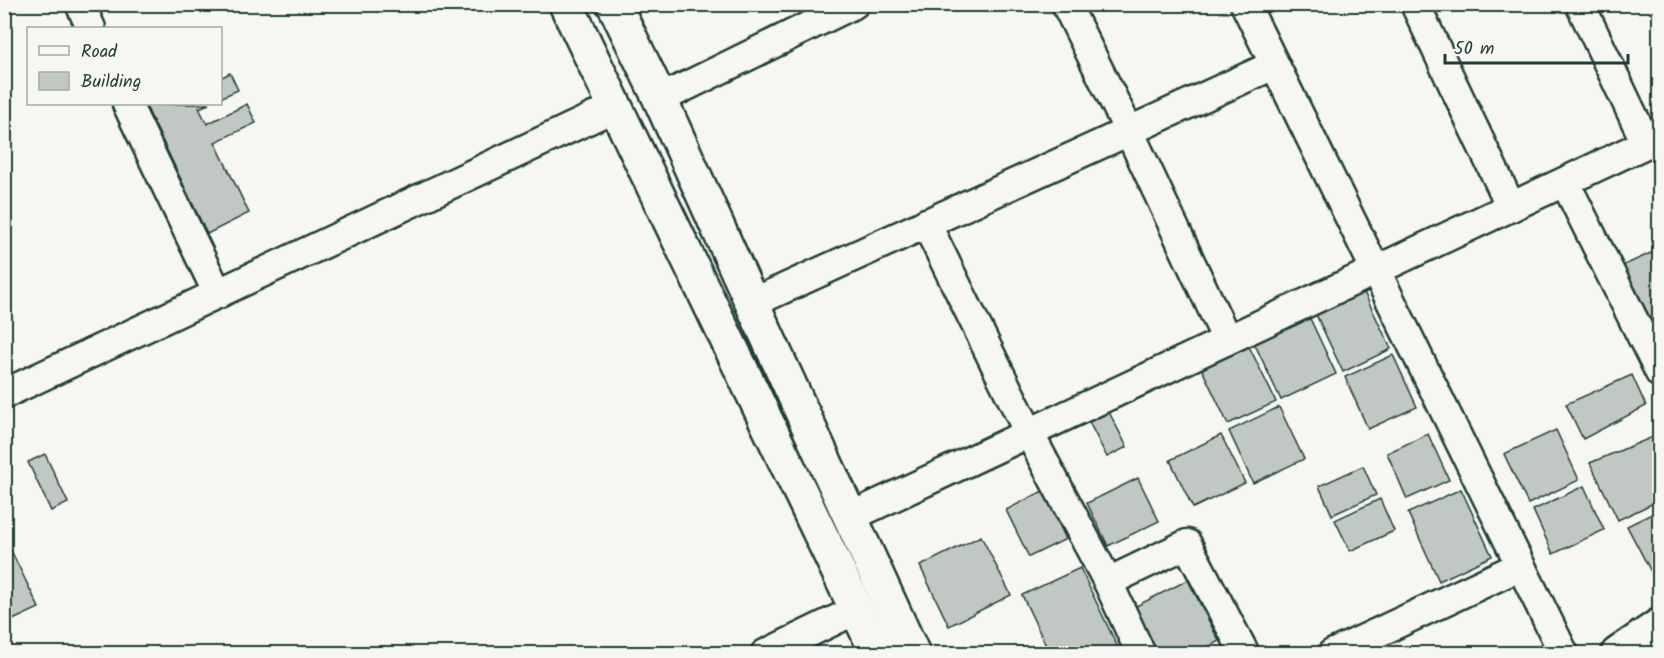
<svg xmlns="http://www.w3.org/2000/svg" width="1664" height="658" font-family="Kalam,sans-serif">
	<rect width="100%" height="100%" fill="#f6f6f2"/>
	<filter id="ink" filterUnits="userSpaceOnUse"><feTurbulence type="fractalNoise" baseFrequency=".0167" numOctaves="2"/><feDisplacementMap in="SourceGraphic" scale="12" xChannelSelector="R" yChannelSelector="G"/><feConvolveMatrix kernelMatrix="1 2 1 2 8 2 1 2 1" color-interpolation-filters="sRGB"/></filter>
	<g filter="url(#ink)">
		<g fill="#c1c8c3" stroke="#1f3d34" stroke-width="1.5">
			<polygon points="230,73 238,90 220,98 220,78"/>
			<polygon points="145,104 209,104 199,108 207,124 247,104 256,123 215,142 249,213 207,234"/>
			<polygon points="1660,249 1660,317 1641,326 1613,270"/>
			<polygon points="1361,286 1391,349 1343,372 1313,308"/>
			<polygon points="1306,310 1336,374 1281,400 1251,336"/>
			<polygon points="1660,323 1660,358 1645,329"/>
			<polygon points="1245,338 1276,402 1228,424 1198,361"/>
			<polygon points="1393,355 1417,407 1368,429 1345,377"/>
			<polygon points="1632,375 1646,406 1583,439 1566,404"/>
			<polygon points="1279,407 1304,459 1253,483 1229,431"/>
			<polygon points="1108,410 1127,447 1107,457 1088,420"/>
			<polygon points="1556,430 1579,480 1528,504 1504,454"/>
			<polygon points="1428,434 1449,480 1407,499 1387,453"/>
			<polygon points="1660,434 1660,500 1618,520 1590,463"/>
			<polygon points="1221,435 1245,483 1193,508 1170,460"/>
			<polygon points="45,454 68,503 51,511 28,462"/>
			<polygon points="1363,466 1376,495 1332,515 1319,486"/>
			<polygon points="1138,478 1159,521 1108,546 1087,503"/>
			<polygon points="1584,486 1604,530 1553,554 1533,510"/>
			<polygon points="1461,489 1492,556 1439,581 1408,513"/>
			<polygon points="1043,491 1066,539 1029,557 1006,510"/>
			<polygon points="1380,499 1394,531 1350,551 1335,520"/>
			<polygon points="1660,510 1660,582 1657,583 1627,526"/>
			<polygon points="4,536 39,608 4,624"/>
			<polygon points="981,536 1011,595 949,626 920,566"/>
			<polygon points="1080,568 1121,654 1050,654 1022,595"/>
			<polygon points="1188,580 1219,641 1195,654 1158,654 1134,607"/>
		</g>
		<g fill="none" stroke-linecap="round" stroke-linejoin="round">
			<defs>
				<g id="minor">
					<polyline points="80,4 91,28"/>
					<polyline points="1066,4 1129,131 1227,340"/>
					<polyline points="1245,4 1564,654"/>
					<polyline points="1415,4 1511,207"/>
					<polyline points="1580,4 1646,143"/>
					<polyline points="660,99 854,4"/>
					<polyline points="127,104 218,294"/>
					<polyline points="1565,182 1660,373"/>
					<polyline points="926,223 1029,433 1108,582 1187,544 1245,654"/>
					<polyline points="752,303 1274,65"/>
					<polyline points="4,394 615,107"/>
					<polyline points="850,517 1660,137"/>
					<polyline points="1108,582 1141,654"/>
					<polyline points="765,654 858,609"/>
					<polyline points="1332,654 1520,566"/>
				</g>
				<g id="secondary">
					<polyline points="566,4 878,654"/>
					<polyline points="614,4 660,99 752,303 913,654"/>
					<polyline points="1618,654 1660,625"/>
				</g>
			</defs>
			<use href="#minor" stroke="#1f3d34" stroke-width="33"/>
			<use href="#secondary" stroke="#1f3d34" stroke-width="38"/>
			<use href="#minor" stroke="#f6f6f2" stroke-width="28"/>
			<use href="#secondary" stroke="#f6f6f2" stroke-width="33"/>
		</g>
	</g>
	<rect width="1664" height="658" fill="none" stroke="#f6f6f2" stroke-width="24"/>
	<rect x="12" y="12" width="1640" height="634" fill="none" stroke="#1f3d34" stroke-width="2" filter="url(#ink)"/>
	<rect x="27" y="27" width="195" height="78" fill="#f6f6f2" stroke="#a0aca6" stroke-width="1.5"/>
	<rect x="39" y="46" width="30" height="9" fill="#f6f6f2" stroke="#a0aca6" stroke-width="1.5"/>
	<text x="81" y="57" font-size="18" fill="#1f3d34">Road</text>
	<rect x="39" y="72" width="30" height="18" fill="#c1c8c3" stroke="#a0aca6" stroke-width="1.5"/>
	<text x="81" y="87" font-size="18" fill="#1f3d34">Building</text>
	<path d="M1445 54v9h183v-9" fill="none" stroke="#1f3d34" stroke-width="3"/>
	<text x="1454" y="54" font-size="18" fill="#1f3d34" stroke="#f6f6f2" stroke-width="4.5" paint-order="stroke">50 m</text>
</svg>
